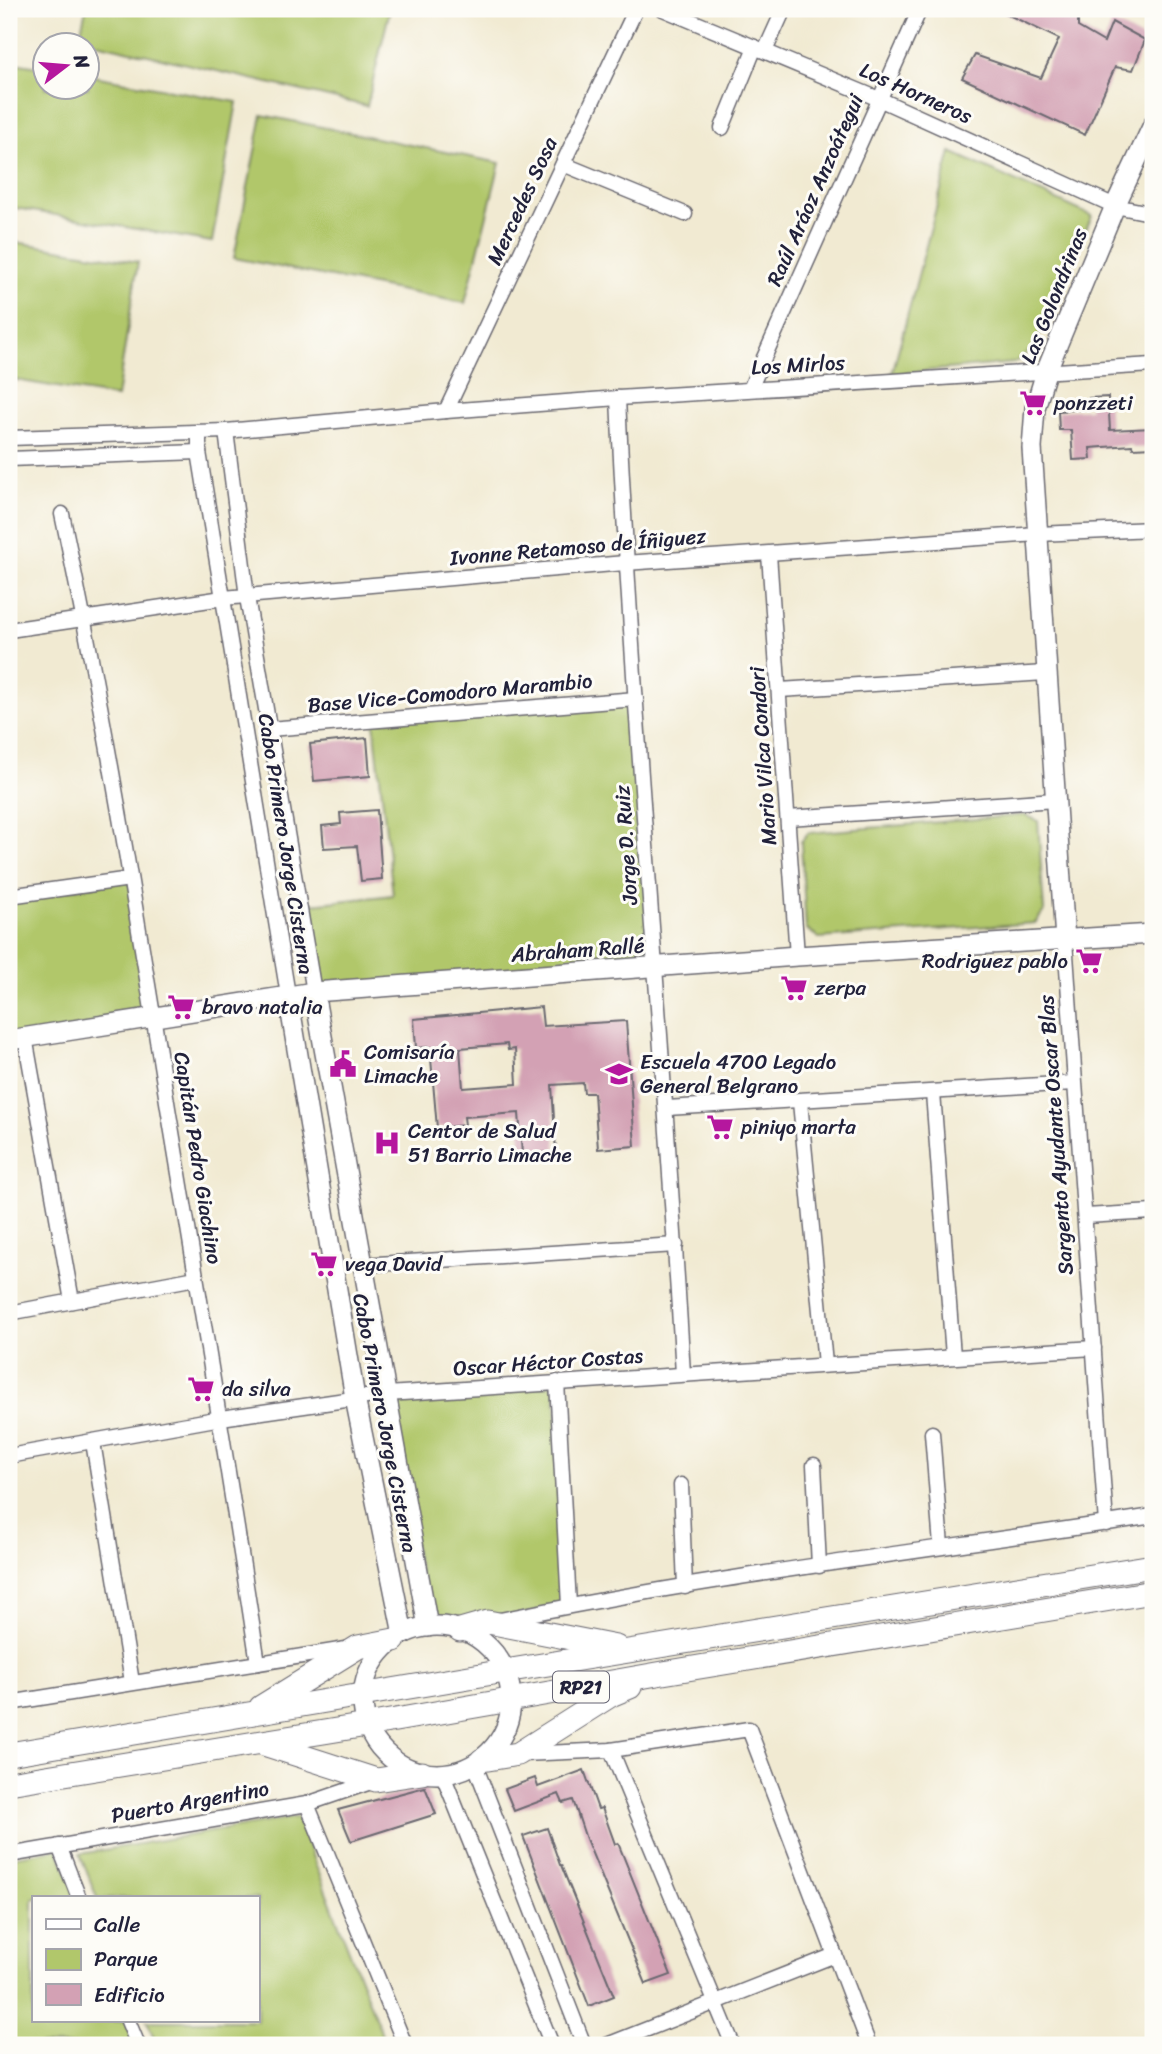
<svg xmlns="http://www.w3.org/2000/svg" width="1162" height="2054" font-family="Sriracha,sans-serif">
	<rect width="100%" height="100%" fill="#fdfcf7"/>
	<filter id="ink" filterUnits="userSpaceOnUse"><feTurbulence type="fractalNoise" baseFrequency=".0143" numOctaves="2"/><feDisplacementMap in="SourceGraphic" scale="14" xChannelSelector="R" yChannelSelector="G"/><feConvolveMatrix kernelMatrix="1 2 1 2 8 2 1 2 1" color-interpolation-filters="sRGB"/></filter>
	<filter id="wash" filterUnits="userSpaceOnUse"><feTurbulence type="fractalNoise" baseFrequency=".00686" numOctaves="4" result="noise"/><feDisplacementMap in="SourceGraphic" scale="28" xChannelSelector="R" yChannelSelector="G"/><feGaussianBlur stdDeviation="1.57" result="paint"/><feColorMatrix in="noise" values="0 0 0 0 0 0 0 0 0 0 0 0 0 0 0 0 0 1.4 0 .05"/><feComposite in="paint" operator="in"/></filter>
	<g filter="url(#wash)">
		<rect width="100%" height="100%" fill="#f1ead2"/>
		<g fill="#b1c76b" stroke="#6a7453" stroke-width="2">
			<polygon points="86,9 390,9 367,106 79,39"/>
			<polygon points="14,63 45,68 46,88 88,88 88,75 237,102 212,242 9,207 9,92"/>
			<polygon points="262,115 500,163 465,303 234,258"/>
			<polygon points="951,152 1092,216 1033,349 1014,363 892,374"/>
			<polygon points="9,241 138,262 117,397 9,379"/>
			<polygon points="635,700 655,967 317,988 303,905 393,895 374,722"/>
			<polygon points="1025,815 1038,821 1044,911 1035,923 819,938 806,929 801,842 808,833"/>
			<polygon points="129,880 152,1015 9,1039 9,899"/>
			<polygon points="555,1385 568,1605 460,1628 429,1625 387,1394"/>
			<polygon points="297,1817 386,2045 157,2045 147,2021 257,2021 257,1898 97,1898 80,1854"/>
			<polygon points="58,1849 77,1898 33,1898 33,2021 126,2021 136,2045 9,2045 9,1857"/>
		</g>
		<g id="blocks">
			<g fill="#d3a1b4" fill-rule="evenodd">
				<polygon points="996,9 1061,9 1078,17 1078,27 1104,42 1112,22 1145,40 1133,70 1115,67 1085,135 962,78 975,55 1041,78 1059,39"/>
				<polygon points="1108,397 1110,430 1153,428 1153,447 1133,448 1132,445 1090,448 1091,459 1073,460 1071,430 1059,430 1058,411 1090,409 1089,398"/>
				<polygon points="367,738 370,776 314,781 310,744"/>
				<polygon points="377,810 382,879 361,881 357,846 324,848 322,826 341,824 340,813"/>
				<path d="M541,1007L543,1026L626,1021L635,1146L598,1149L594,1093H584L583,1083L552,1085L556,1152L522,1154L519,1113L464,1117L465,1125L437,1128L430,1047L416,1048L414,1019ZM507,1044L508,1050L515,1049L517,1084L463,1088L460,1048Z"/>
				<polygon points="584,1770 598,1809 602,1808 615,1844 618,1843 671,1975 646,1984 586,1839 573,1800 563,1803 559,1794 514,1811 505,1789 535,1778 538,1787"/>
				<polygon points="425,1787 436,1814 351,1841 338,1810"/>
				<polygon points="547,1828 560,1865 561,1865 614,1996 589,2006 523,1836"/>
			</g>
		</g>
	</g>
	<g filter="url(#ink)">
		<use href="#blocks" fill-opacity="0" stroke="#6a6870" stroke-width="2"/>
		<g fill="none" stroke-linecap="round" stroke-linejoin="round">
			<defs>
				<g id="street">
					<polyline points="663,9 879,99 1115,206 1145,212 1153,211"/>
					<polyline points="765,51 784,9"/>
					<polyline points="722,128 755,47"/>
					<polyline points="563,164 685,214"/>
					<polyline points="750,389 920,9"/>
					<path d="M618,398C633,724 664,1048 683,1374"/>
					<polyline points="446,411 636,9"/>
					<polyline points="226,431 247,597 314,992"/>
					<polyline points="199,432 199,452 288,995"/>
					<polyline points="9,438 226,431 446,411 618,398 1153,365"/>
					<polyline points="9,459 199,452"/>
					<path d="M62,514C104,711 136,910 168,1108C199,1293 230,1478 258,1663"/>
					<polyline points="769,554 797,956"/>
					<polyline points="9,630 223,598 625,563 1038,534 1153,529"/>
					<polyline points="780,690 1045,673"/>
					<polyline points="269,729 636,699"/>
					<polyline points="788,818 1055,800"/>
					<polyline points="9,896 130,879"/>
					<polyline points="1065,940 1106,1524"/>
					<polyline points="25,1037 72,1301"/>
					<polyline points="933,1093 953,1356"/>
					<polyline points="800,1102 825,1364"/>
					<polyline points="667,1108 1074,1083"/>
					<polyline points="1086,1216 1153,1212"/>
					<polyline points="362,1265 676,1245"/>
					<polyline points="9,1313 196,1278"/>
					<polyline points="557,1382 569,1605"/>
					<polyline points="932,1433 941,1546"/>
					<polyline points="93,1442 132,1682"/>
					<polyline points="9,1456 221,1418 387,1394 1094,1348"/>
					<polyline points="814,1465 819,1566"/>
					<polyline points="681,1485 685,1587"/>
					<path d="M500,1620C716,1575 936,1550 1153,1516"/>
					<polyline points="9,1703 346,1649"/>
					<polyline points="611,1750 733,2045"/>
					<polyline points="523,1754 611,1750 749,1729 869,2045"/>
					<polyline points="475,1765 584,2045"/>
					<polyline points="443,1775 552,2045"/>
					<polyline points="307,1804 405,2045"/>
					<polyline points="59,1846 79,1898"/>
					<polyline points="9,1855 307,1804 374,1781"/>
					<polyline points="128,2021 138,2045"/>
					<polyline points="607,2045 835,1955"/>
				</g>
				<g id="secondary">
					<polyline points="1065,940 1032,448 1035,408 1046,372 1115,206 1153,125"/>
					<polyline points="314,992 428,1627"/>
					<polyline points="288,995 355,1398 403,1634"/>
					<polyline points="9,1040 314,992 797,956 1153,934"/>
					<circle cx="437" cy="1700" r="74"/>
				</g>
				<g id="primary">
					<polyline points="460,1630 488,1622 616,1647"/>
					<polyline points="261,1707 358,1647 394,1640"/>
					<polyline points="264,1744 376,1780 422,1773"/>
					<polyline points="9,1754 505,1671 1153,1566"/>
					<polyline points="482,1760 518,1754 611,1695 630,1687"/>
					<polyline points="9,1783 367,1725 663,1673 1153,1592"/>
				</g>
			</defs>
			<use href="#street" stroke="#6a6870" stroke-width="17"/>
			<use href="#secondary" stroke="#6a6870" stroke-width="22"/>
			<use href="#primary" stroke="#6a6870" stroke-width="25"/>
			<use href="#street" stroke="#fff" stroke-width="14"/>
			<use href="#secondary" stroke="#fff" stroke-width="19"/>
			<use href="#primary" stroke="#fff" stroke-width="23"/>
		</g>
	</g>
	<defs>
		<symbol id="supermarket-bare" viewBox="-9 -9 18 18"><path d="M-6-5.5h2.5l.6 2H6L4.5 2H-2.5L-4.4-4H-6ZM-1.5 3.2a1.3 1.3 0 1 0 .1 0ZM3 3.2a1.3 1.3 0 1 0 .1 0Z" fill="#b5179e" stroke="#fdfcf7" stroke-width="2.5" paint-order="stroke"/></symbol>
		<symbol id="civic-bare" viewBox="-9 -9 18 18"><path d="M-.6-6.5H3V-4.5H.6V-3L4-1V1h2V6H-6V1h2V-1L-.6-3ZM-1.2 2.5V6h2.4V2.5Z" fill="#b5179e" stroke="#fdfcf7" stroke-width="2.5" paint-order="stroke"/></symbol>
		<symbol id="school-bare" viewBox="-9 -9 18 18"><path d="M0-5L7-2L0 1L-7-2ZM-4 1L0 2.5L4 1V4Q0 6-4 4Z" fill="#b5179e" stroke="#fdfcf7" stroke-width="2.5" paint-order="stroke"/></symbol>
		<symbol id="hospital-bare" viewBox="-9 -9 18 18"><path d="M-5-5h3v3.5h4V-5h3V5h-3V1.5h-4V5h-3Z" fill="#b5179e" stroke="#fdfcf7" stroke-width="2.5" paint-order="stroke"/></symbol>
	</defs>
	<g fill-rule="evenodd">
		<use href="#supermarket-bare" x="1014" y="384" width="38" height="38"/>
		<use href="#supermarket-bare" x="1070" y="942" width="38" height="38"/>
		<use href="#supermarket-bare" x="775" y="969" width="38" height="38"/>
		<use href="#supermarket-bare" x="162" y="988" width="38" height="38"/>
		<use href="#civic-bare" x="324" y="1045" width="38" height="38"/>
		<use href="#school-bare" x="600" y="1055" width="38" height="38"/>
		<use href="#supermarket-bare" x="701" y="1108" width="38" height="38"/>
		<use href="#hospital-bare" x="368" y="1124" width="38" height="38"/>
		<use href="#supermarket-bare" x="305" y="1245" width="38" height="38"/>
		<use href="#supermarket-bare" x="182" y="1370" width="38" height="38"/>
	</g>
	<g text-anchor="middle" stroke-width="6" stroke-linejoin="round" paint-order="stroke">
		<rect fill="#fdfcf7" stroke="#646373" stroke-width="2" x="553" y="1671.5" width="56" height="31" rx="5"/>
		<g font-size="19" font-weight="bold" fill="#22223b">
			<text x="581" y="1694">RP21</text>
		</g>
		<g font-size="21" fill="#22223b" stroke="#fdfcf7">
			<text transform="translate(916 93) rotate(24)" y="7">Los Horneros</text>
			<text transform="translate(815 190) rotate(-66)" y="7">Raúl Aráoz Anzoátegui</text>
			<text transform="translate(522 201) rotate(-65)" y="7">Mercedes Sosa</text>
			<text transform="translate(1054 296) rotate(-68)" y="7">Las Golondrinas</text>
			<text transform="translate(798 365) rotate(-3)" y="7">Los Mirlos</text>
			<text transform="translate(578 547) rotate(-5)" y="7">Ivonne Retamoso de Íñiguez</text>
			<text transform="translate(450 693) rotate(-5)" y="7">Base Vice-Comodoro Marambio</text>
			<text transform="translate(763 756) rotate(-94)" y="7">Mario Vilca Condori</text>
			<text transform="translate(286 844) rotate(81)" y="7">Cabo Primero Jorge Cisterna</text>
			<text transform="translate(626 845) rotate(-94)" y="7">Jorge D. Ruiz</text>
			<text transform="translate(578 950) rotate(-4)" y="7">Abraham Rallé</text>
			<text transform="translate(1056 1135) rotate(-94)" y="7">Sargento Ayudante Oscar Blas</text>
			<text transform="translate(198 1158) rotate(81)" y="7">Capitán Pedro Giachino</text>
			<text transform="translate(548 1362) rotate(-4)" y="7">Oscar Héctor Costas</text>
			<text transform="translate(385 1423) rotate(79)" y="7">Cabo Primero Jorge Cisterna</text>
			<text transform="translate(190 1802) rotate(-10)" y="7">Puerto Argentino</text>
		</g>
		<g font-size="21" fill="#22223b" stroke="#fdfcf7" text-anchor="start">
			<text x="1054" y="410">ponzzeti</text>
			<text x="1068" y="968" text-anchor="end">Rodriguez pablo</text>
			<text x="815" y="995">zerpa</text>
			<text x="202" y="1014">bravo natalia</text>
			<text x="364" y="1059">Comisaría<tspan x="364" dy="24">Limache</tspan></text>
			<text x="640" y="1069">Escuela 4700 Legado<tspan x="640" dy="24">General Belgrano</tspan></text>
			<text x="741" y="1134">piniyo marta</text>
			<text x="408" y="1138">Centor de Salud<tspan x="408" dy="24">51 Barrio Limache</tspan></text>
			<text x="345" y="1271">vega David</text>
			<text x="222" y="1396">da silva</text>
		</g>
	</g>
	<rect width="1162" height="2054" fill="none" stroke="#fdfcf7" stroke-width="35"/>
	<rect x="32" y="1896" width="228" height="126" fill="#fdfcf7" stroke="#a5a5ac" stroke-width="2"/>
	<rect x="46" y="1919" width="35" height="10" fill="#ffffff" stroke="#a5a5ac" stroke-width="2"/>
	<text x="94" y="1932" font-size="21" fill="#22223b">Calle</text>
	<rect x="46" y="1949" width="35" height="21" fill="#b1c76b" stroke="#a5a5ac" stroke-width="2"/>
	<text x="94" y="1966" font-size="21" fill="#22223b">Parque</text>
	<rect x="46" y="1984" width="35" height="21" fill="#d3a1b4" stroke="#a5a5ac" stroke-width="2"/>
	<text x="94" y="2002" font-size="21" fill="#22223b">Edificio</text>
	<g transform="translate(66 66) rotate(74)"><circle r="33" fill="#fdfcf7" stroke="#a5a5ac" stroke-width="2"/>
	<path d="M0-5L12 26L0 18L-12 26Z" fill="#b5179e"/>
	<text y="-10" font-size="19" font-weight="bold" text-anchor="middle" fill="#22223b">N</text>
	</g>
</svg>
